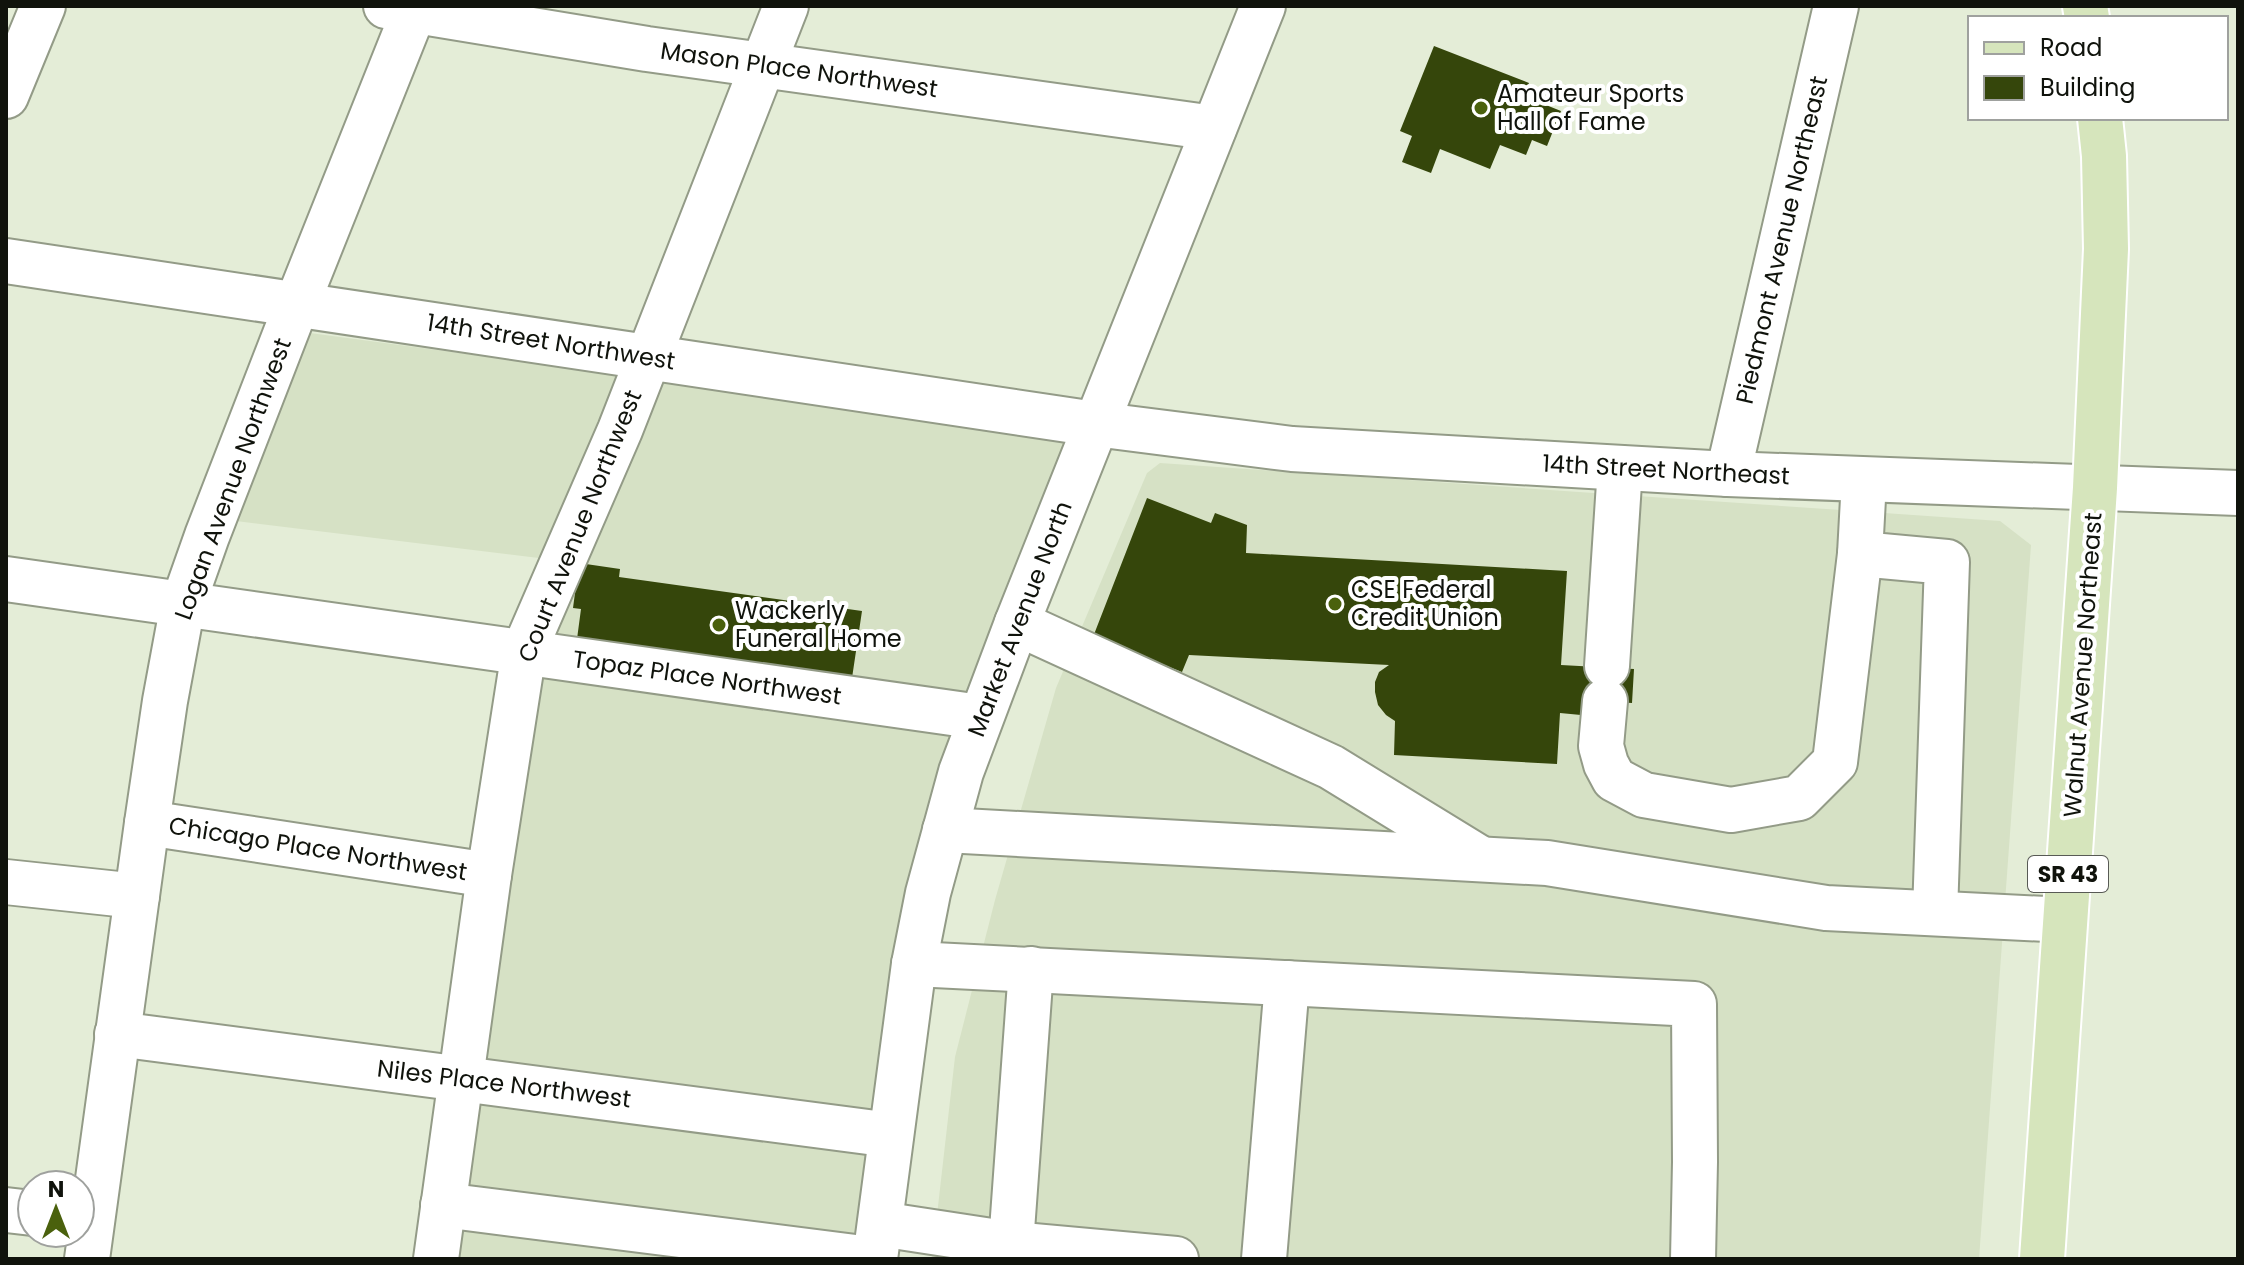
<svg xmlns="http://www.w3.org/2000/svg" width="2244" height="1265" font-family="Poppins,sans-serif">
	<rect width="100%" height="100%" fill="#e4edd7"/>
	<g fill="#d6e1c5">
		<polygon points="310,333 662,380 1071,439 925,831 885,1002 855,1259 419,1259 547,559 236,521"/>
		<polygon points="1160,463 2000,521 2031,545 1979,1259 932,1259 955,1057 995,900 1056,688 1147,473"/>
	</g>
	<g fill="#35460b">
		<polygon points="1434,46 1529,83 1526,90 1549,99 1546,105 1561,111 1547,146 1532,140 1526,155 1500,145 1490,169 1440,149 1431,173 1402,162 1412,136 1400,131"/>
		<polygon points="1147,498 1211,523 1215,513 1247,525 1246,553 1567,571 1561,665 1634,669 1632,703 1581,700 1581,715 1560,713 1557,764 1394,755 1395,721 1386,715 1378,705 1375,692 1375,682 1379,672 1389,665 1189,655 1182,672 1093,637"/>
		<polygon points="579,563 620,569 619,577 862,611 852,678 577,639 581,609 573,608"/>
	</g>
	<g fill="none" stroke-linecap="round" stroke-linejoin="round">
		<defs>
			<g id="minor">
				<polyline points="386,6 647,49 1214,128"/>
				<polyline points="6,96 43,6"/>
				<polyline points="6,261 1095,424 1292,449 1728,474 2238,493"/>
				<polyline points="1728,474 1836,6"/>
				<polyline points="1864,480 1860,554 1947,562 1935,913"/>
				<polyline points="6,579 980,717"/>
				<polyline points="1017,623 1331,767 1481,859"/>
				<polyline points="1607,666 1620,468"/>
				<polyline points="1605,701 1601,746 1606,764 1614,779 1644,795 1731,810 1799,798 1835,762 1860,554"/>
				<polyline points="147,823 489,875"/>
				<polyline points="945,830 1547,863 1826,908 2065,920"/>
				<polyline points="6,882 137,896"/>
				<polyline points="914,964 1694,1004 1695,1162 1693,1259"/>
				<polyline points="117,1034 891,1135"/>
				<polyline points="443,1205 871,1259"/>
				<polyline points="6,1210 32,1213"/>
				<polyline points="880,1224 1011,1244 1176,1259"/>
				<polyline points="1011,1244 1031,969"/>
				<polyline points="87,1259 147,823 165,701 183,604 207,536 297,304 416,6"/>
				<polyline points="436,1259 489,875 524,651 620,430 786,6"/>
				<polyline points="875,1259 914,964 928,893 961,772 1017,623 1263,6"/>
				<polyline points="1264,1259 1287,983"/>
			</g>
			<g id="major">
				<polyline points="2085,6 2087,18"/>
				<polyline points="2042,1259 2095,488 2106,249 2104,156 2100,118"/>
			</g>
		</defs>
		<use href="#minor" stroke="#939b87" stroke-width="48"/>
		<use href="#major" stroke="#fff" stroke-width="48"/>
		<use href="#minor" stroke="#fff" stroke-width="44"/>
		<use href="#major" stroke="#d6e5bc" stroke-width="44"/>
	</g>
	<g fill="#4a610d" stroke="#fff" stroke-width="3">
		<circle cx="1481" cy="108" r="8"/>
		<circle cx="1335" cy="604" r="8"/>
		<circle cx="719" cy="625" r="8"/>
	</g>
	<g text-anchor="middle" stroke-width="8" stroke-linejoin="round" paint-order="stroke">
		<rect fill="#fff" stroke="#585a55" stroke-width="2" x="2028" y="856" width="80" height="36" rx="6"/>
		<g font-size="22" font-weight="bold" fill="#10130c">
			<text x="2068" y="882">SR 43</text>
		</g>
		<g font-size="24" fill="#10130c" stroke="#fff">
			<text transform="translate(799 70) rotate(8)" y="8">Mason Place Northwest</text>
			<text transform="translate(1782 240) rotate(-77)" y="8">Piedmont Avenue Northeast</text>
			<text transform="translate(551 342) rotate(9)" y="8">14th Street Northwest</text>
			<text transform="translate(1666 470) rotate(3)" y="8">14th Street Northeast</text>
			<text transform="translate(233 479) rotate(-70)" y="8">Logan Avenue Northwest</text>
			<text transform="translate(580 526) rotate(-68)" y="8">Court Avenue Northwest</text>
			<text transform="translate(1020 619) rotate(-69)" y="8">Market Avenue North</text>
			<text transform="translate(2083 665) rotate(-86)" y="8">Walnut Avenue Northeast</text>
			<text transform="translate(707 678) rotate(8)" y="8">Topaz Place Northwest</text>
			<text transform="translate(318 849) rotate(9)" y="8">Chicago Place Northwest</text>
			<text transform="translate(504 1084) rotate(7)" y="8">Niles Place Northwest</text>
		</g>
		<g font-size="24" fill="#10130c" stroke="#fff" text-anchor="start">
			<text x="1497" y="102">Amateur Sports<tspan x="1497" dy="28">Hall of Fame</tspan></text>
			<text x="1351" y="598">CSE Federal<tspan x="1351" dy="28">Credit Union</tspan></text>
			<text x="735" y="619">Wackerly<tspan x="735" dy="28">Funeral Home</tspan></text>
		</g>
	</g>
	<rect width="2244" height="1265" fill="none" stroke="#10130c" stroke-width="16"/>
	<rect x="1968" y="16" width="260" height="104" fill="#ffffff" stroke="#9fa19e" stroke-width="2"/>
	<rect x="1984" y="42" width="40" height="12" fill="#d6e5bc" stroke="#9fa19e" stroke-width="2"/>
	<text x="2040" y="56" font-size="24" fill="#10130c">Road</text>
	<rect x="1984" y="76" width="40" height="24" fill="#35460b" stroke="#9fa19e" stroke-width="2"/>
	<text x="2040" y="96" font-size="24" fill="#10130c">Building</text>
	<g transform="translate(56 1209)"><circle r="38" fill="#ffffff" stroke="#9fa19e" stroke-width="2"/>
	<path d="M0-6L14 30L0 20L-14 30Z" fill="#4a610d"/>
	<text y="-12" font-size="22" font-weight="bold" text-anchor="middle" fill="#10130c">N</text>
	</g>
</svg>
